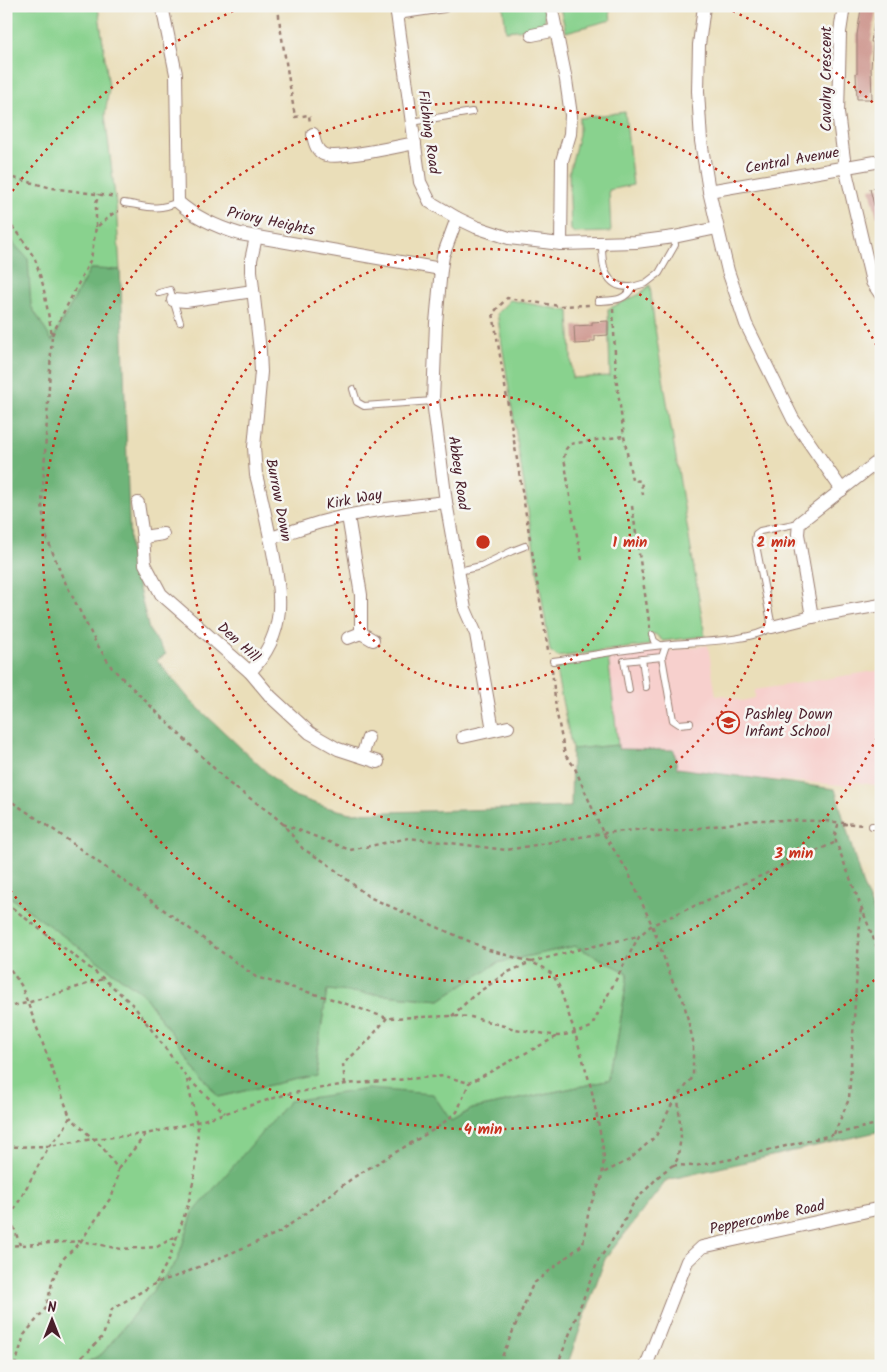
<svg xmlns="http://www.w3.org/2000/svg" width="887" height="1372" font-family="Kalam,sans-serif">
	<rect width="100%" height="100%" fill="#f6f6f2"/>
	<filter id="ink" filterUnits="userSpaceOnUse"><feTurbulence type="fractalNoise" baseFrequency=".02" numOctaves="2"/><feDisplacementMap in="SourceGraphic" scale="10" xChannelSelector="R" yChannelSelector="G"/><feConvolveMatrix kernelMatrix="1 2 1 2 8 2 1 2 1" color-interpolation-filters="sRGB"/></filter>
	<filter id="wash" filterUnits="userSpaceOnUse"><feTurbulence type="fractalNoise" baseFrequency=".0096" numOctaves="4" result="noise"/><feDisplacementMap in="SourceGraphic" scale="20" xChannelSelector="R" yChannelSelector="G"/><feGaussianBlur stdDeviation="1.12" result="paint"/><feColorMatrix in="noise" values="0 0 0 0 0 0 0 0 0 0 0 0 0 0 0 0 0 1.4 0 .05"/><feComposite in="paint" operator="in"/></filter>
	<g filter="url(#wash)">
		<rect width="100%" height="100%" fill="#eadeb9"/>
		<polygon fill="#f7d0cd" points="708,645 716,696 724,695 741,701 755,698 755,690 881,670 881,786 854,782 854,786 765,779 677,768 674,750 618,749 608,656 659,649 666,654 669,651"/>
		<g fill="#89d28e" stroke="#6a785c">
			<polygon points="6,6 98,6 109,88 105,115 116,204 120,270 90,269 52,341 31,306 27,259 6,235"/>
			<polygon points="503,6 609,6 611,20 566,32 560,8 544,12 545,20 544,25 537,28 506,31"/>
			<polygon points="625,112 633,185 609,190 611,232 574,233 571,230 569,173 579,134 579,118"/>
			<polygon points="650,285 654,322 705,636 663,641 655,634 649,635 650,645 558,657 550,651 497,313 510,300 569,311 572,378 610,376 608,309 640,294"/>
			<polygon points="608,656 618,745 572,749 556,671 561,664"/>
			<polygon points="6,894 143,994 218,1097 314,1075 327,990 440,1000 497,963 575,946 628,973 611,1080 472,1109 451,1121 193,1213 177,1261 102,1354 80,1366 6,1366"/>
		</g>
		<polygon fill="#6eb479" stroke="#5c6a52" points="6,235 28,259 31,306 52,341 90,269 120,270 122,308 130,552 149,630 166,654 157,660 191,701 291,795 326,807 350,813 571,807 572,749 618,745 618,749 674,750 677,768 835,789 862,883 881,930 881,1131 667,1180 605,1259 567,1366 80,1366 102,1354 177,1261 193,1213 289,1101 368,1089 433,1094 451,1121 472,1109 611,1080 628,973 575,946 497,963 440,1000 327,990 314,1075 218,1097 143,994 6,894"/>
		<g id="blocks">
			<g fill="#cd958d">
				<polygon points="861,9 876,11 871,42 873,42 871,68 872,99 857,99 856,73 857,73 857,35"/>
				<polygon points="881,187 881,217 877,217 870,189"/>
				<polygon points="608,321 608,335 595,336 595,341 590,341 591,343 575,344 574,326 592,325 592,322"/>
			</g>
		</g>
	</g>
	<g filter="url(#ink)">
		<use href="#blocks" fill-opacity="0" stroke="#9a7e72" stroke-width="1"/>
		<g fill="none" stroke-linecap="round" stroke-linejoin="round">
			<defs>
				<g id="lane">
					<polyline points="412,122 472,112"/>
					<path d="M124,203C147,206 155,212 178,202"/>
					<path d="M602,243C602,258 602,280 620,286C623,287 628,287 632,287"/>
					<polyline points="159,293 170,290 180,322"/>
					<path d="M598,301C612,300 625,302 632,287L646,283L659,273L675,245L674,237"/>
					<polyline points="353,389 357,402 364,406 433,401"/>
					<polyline points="459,571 481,566 512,551 525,546"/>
					<polyline points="652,635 654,641 660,645"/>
					<polyline points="662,657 673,720 679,724 690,723"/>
					<polyline points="642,659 646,687"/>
					<path d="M553,661C589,656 626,649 663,645C692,641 749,643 772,627L755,540L756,534L760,531L799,523"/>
					<polyline points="629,690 624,661 662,657 666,645"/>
					<polyline points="872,826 881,826"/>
				</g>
				<g id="street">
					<path d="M162,6L176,74L178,202C196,218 217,227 240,234L441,269"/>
					<polyline points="396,6 420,182 430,202 457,218 476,227 509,238 561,244 636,242 674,237 717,228"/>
					<polyline points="704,6 699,45 698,91 701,141 709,191 728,271 746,324 793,419 842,490"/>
					<polyline points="844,6 840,32 838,113 845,167 872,282 881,295"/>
					<polyline points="552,10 566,80 571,115 570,134 562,161 561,244"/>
					<polyline points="397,13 444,6"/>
					<polyline points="532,35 557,30"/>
					<path d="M313,134C314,142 316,150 323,154C335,161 399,146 415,143"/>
					<polyline points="709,191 881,161"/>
					<polyline points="457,218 443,256 441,269 436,323 433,401 446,502 465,609 476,634 493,730"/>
					<polyline points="173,300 186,301 253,291"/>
					<polyline points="138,503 143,537"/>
					<polyline points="348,516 361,595 361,633 348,638"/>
					<polyline points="163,534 143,537 145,564 161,594 250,672 271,697 310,733 338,749 378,762"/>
					<path d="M270,538C288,533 306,526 325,521C364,510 406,507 446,502"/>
					<polyline points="812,617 798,534 799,523 881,459"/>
					<polyline points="772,627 812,617 881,605"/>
					<polyline points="361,633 373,640"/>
					<path d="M250,672C289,631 281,593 271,542C266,520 262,497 256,475L254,447L261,372L260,351L251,271V260L256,237"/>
					<polyline points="463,737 508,727"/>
					<polyline points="362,756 368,738"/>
					<polyline points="646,1366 687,1261 702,1247 881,1208"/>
				</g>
			</defs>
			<use href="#lane" stroke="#9a7e72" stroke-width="8"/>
			<use href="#street" stroke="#9a7e72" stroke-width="14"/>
			<g stroke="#9a7e72" stroke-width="2.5" stroke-dasharray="4 4" stroke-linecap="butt">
				<polyline points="278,6 280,26 295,117 309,115 310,123"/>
				<polyline points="6,176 52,188 117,197"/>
				<polyline points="6,221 19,234 35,259 43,285 52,335 42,504 45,533 62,576 95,641 112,668 230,784 272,814 283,824 303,849 325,862 369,897 489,950 531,962 544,968 553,975 559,986 575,1033 591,1087 602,1142 604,1158 602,1177 589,1209 583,1244 533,1284 498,1366"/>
				<polyline points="96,227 96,203 99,194"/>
				<polyline points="613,309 616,376 624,436 632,480 641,481 643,495"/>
				<path d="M52,335L91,259L96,227C105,222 109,214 119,211"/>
				<polyline points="632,506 650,628"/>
				<polyline points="530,539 493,313 507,298 559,306 590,305"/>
				<polyline points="532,551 548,650 550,654"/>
				<polyline points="582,560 573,516 564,457 566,449 570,444 624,436"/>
				<polyline points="552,669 556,709 565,755 574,766 603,833 627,870 652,925 672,980 683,999 693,1041 693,1077 672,1104 656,1136 629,1160 603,1173"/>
				<polyline points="6,798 54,830 256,977 332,999 387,1018 452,1016 471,1017 515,1029 558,1036 575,1033 591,1027 639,936 652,925 836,842"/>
				<polyline points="283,824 350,850 409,838 507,850 603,833 646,829 658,832 678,831 757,820 825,821 863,825"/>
				<polyline points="847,824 838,825 835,835 836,842 881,958"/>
				<polyline points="6,903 104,979 134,1006 187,1078 225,1113"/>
				<polyline points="6,963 21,985 70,1117 63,1131 49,1146 6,1225"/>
				<polyline points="6,1007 27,1003 103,979"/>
				<polyline points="452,1016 472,997 506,973 531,962 581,949 639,936"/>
				<polyline points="345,1084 343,1064 367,1042 387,1018"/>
				<polyline points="834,1134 849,1099 861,906"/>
				<polyline points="6,1147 49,1146 93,1139 146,1134 197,1122 287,1094 346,1084 444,1076 469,1083"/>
				<polyline points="673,1165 695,1166 732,1159 881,1123"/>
				<polyline points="118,1169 146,1134"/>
				<polyline points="11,1219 20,1245"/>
				<polyline points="6,1246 81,1241 121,1249 157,1247 178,1235"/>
				<polyline points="156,1283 169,1259 188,1205 195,1173 198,1129 187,1080"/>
				<polyline points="6,1362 15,1364 32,1366"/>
				<polyline points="15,1366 24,1335 46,1308 53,1279 62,1260 81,1241 112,1196 117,1180 118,1169 103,1148 70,1117"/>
				<polyline points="60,1366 75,1362 89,1351 103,1336 112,1309 156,1283 180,1275 280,1232 354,1177 438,1127 457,1112 469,1083 558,1036"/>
				<polyline points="557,1366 598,1261 620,1229 634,1202 661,1174 673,1165 677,1160 681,1138 678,1097"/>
			</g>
			<use href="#lane" stroke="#fff" stroke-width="6"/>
			<use href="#street" stroke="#fff" stroke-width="12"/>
		</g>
	</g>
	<g fill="none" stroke="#c8321e" stroke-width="2.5" stroke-dasharray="2.5 5">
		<circle cx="483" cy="542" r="147"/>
		<circle cx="483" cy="542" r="293"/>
		<path d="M880 731A440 440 0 1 1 880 353"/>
		<path d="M880 975A587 587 0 0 1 8 887M8 197A587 587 0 0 1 240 8M726 8A587 587 0 0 1 880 109"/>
	</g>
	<defs>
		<symbol id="school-ring" viewBox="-11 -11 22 22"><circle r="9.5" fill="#f6f6f2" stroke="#c8321e" stroke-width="1.5"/><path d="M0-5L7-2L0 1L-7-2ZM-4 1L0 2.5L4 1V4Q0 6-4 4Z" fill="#c8321e"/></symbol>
	</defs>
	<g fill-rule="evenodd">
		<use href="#school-ring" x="716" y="710" width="25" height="25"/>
	</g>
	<g text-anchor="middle" stroke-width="5" stroke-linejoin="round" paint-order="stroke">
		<g font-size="15" fill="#4a1f2b" stroke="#f6f6f2">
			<text transform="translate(826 79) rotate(-90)" y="5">Cavalry Crescent</text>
			<text transform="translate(429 132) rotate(82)" y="5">Filching Road</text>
			<text transform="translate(792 160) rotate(-10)" y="5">Central Avenue</text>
			<text transform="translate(271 221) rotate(12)" y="5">Priory Heights</text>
			<text transform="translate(459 473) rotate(82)" y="5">Abbey Road</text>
			<text transform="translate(354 499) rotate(-11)" y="5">Kirk Way</text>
			<text transform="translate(279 500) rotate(79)" y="5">Burrow Down</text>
			<text transform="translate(239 642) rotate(42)" y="5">Den Hill</text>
			<text transform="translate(767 1217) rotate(-12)" y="5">Peppercombe Road</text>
		</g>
		<g font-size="15" fill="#4a1f2b" stroke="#f6f6f2" text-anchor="start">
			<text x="745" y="719">Pashley Down<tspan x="745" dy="17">Infant School</tspan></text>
		</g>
	</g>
	<circle cx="483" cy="542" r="8" fill="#c8321e" stroke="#f6f6f2" stroke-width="2.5"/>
	<g font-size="15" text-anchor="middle" font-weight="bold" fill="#c8321e" stroke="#f6f6f2" stroke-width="5" stroke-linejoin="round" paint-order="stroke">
		<text x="630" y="547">1 min</text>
		<text x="776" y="547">2 min</text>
		<text x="794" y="858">3 min</text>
		<text x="483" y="1134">4 min</text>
	</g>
	<rect width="887" height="1372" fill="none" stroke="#f6f6f2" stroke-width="25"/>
	<g transform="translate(52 1320)" stroke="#f6f6f2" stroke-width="4" paint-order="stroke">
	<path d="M0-4L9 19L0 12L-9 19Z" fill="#4a1f2b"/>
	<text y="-8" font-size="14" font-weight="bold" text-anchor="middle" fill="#4a1f2b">N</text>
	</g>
</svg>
